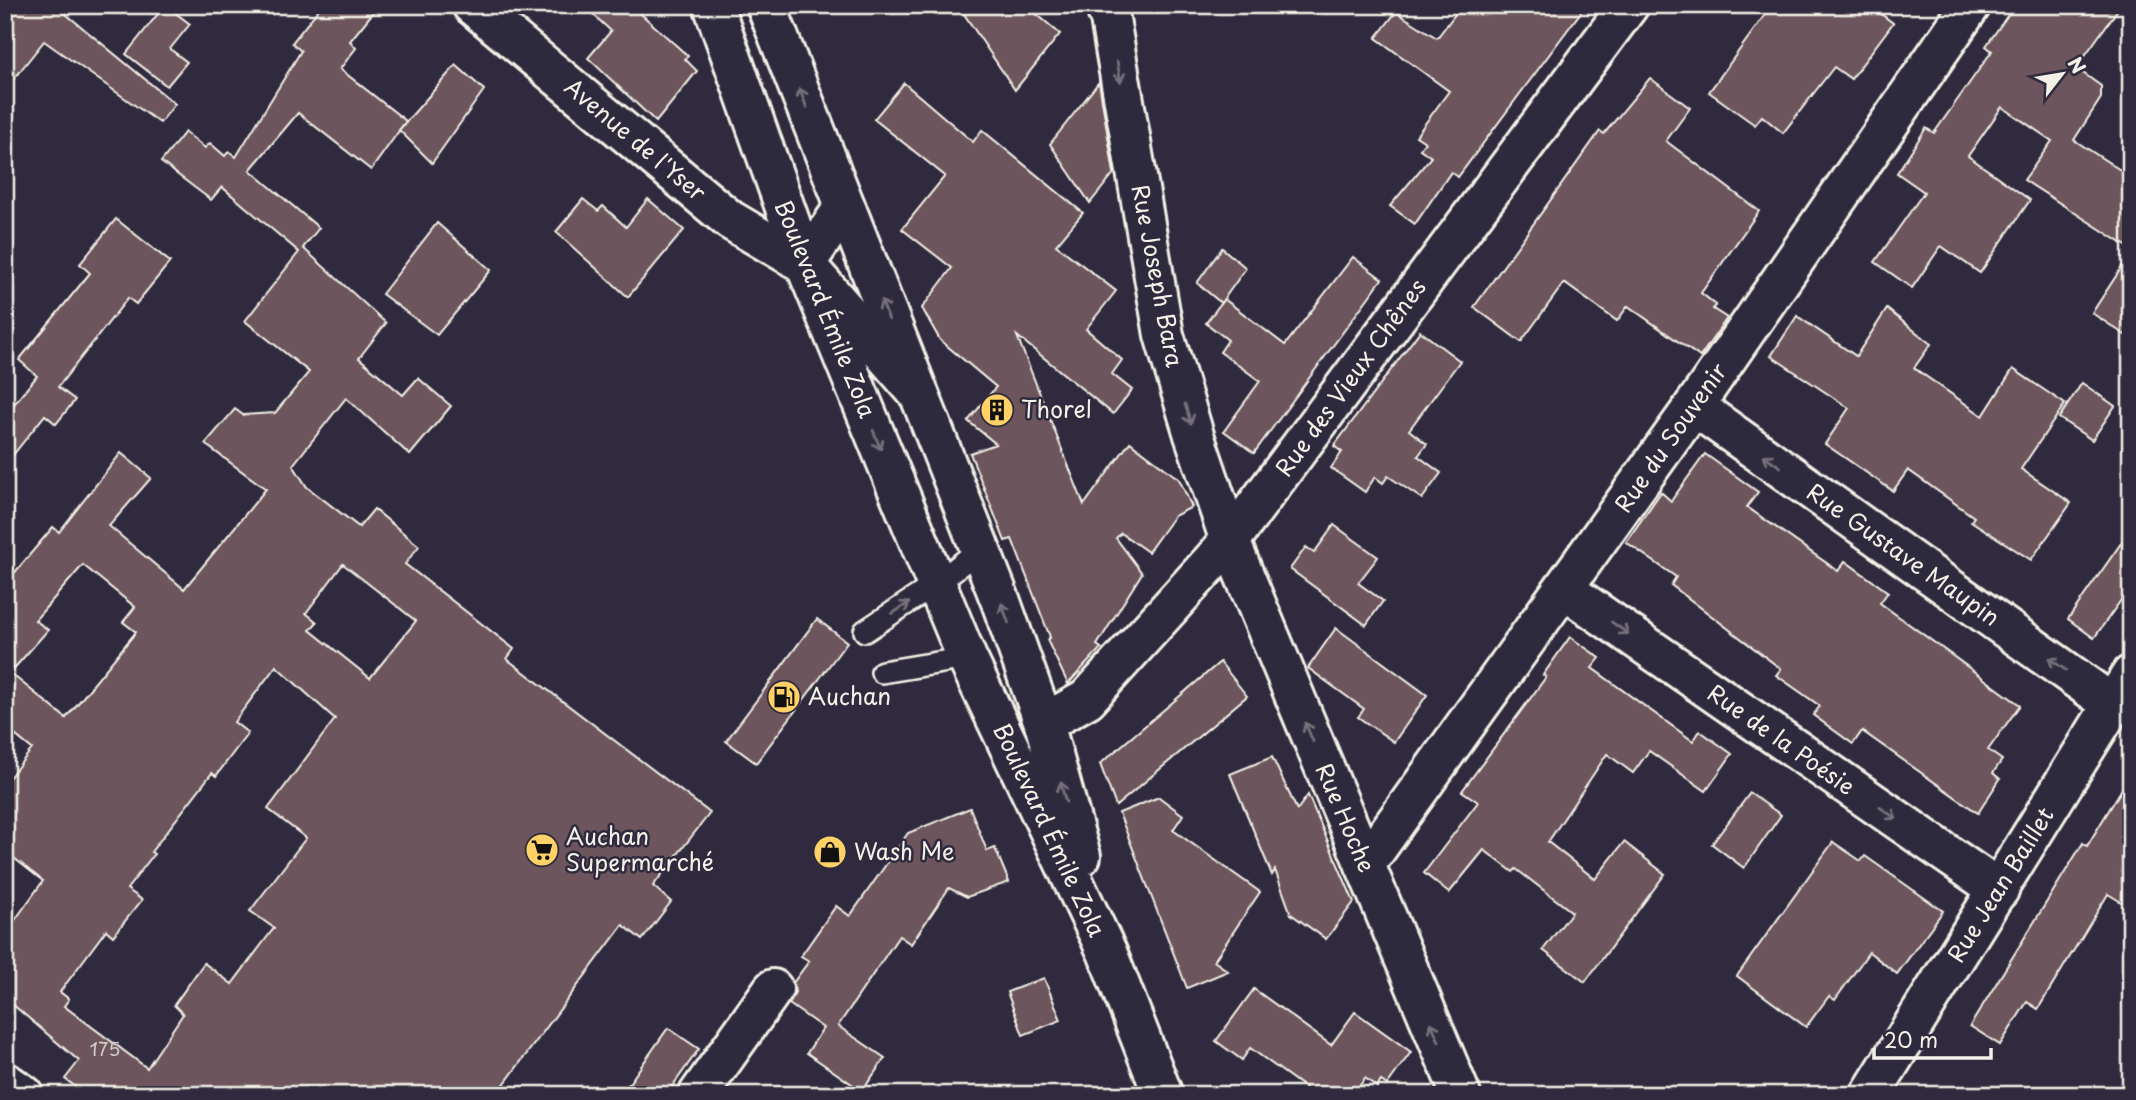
<svg xmlns="http://www.w3.org/2000/svg" width="2136" height="1100" font-family="'Playpen Sans',sans-serif">
	<rect width="100%" height="100%" fill="#2f2a3d"/>
	<filter id="ink" filterUnits="userSpaceOnUse"><feTurbulence type="fractalNoise" baseFrequency=".0143" numOctaves="2"/><feDisplacementMap in="SourceGraphic" scale="14" xChannelSelector="R" yChannelSelector="G"/><feConvolveMatrix kernelMatrix="1 2 1 2 8 2 1 2 1" color-interpolation-filters="sRGB"/></filter>
	<g filter="url(#ink)">
		<g fill="#6c555c" stroke="#f4f1e8" stroke-width="2" fill-rule="evenodd">
			<polygon points="5,5 55,5 175,104 160,123 44,41 5,90"/>
			<polygon points="165,5 190,24 170,49 187,62 167,86 126,54"/>
			<path d="M322,5H379L350,41L356,48L340,69L406,121L371,170L298,113L250,170L319,228L303,248L386,323L359,358L403,395L418,378L451,406L410,455L346,398L293,465L307,487L359,527L374,509L419,546L405,564L514,649L507,659L710,813L653,886L671,902L642,940L623,925L496,1095H87L65,1079L79,1061L5,998V934L43,881L5,851V783L32,749L5,727V584L53,527L59,532L121,453L151,478L109,526L184,589L266,489L205,444L235,409L243,415L275,413L309,372L245,321L299,252L222,187L211,200L161,162L185,132L205,148L210,143L225,156L229,151L236,157L301,51L292,43ZM343,564L416,621L370,678L310,630L317,622L306,613ZM83,565L135,607L123,622L136,632L66,718L10,673L48,630L35,620ZM276,666L335,719L268,809L306,838L250,911L274,928L232,984L204,963L174,1005L183,1014L147,1068L64,1006L69,999L60,992L106,930L113,936L142,900L127,889L154,854L151,852L212,773L216,776L248,733L234,722Z"/>
			<polygon points="583,5 631,5 688,56 685,59 697,71 656,122 588,58 611,31"/>
			<polygon points="958,5 1026,5 1060,34 1015,90"/>
			<polygon points="1462,5 1586,5 1458,177 1451,172 1415,224 1390,206 1431,157 1420,149 1425,142 1416,136 1449,91 1376,38 1396,12 1437,38"/>
			<polygon points="1772,5 1869,5 1893,23 1851,79 1834,67 1783,133 1762,116 1755,125 1709,92"/>
			<polygon points="2015,5 2121,5 2076,68 2101,86 2101,98 2074,140 2131,177 2131,249 2024,180 2052,141 2002,107 1968,156 2030,200 1980,273 1941,246 1912,288 1875,262 1924,192 1897,173 1926,128 1934,133 1992,51 1986,46"/>
			<polygon points="456,65 484,90 432,163 399,130"/>
			<polygon points="1650,78 1690,108 1666,141 1759,211 1701,293 1716,305 1713,309 1727,318 1700,357 1628,306 1617,321 1564,283 1521,342 1474,307 1600,131 1604,134"/>
			<polygon points="1099,82 1114,173 1090,203 1050,144"/>
			<polygon points="904,83 973,142 982,130 1083,213 1056,245 1116,291 1086,329 1122,360 1112,374 1132,390 1113,414 1017,336 1084,505 1130,442 1179,479 1192,507 1174,516 1148,552 1121,533 1116,538 1142,573 1097,645 1101,648 1068,684 1047,640 1050,637 1012,539 1005,541 970,453 996,444 968,421 996,387 940,340 922,308 952,268 902,229 945,176 874,119"/>
			<polygon points="583,199 598,211 603,206 626,227 648,199 684,230 628,297 556,232"/>
			<polygon points="116,219 170,262 136,304 128,298 58,387 75,400 56,424 45,415 5,465 5,415 37,376 19,360 90,273 80,264"/>
			<polygon points="437,223 491,270 437,335 382,294"/>
			<polygon points="1222,248 1246,268 1221,303 1197,283"/>
			<polygon points="2131,253 2131,339 2092,313"/>
			<polygon points="1353,257 1382,279 1254,453 1224,431 1260,381 1220,352 1228,340 1206,323 1224,299 1285,345"/>
			<polygon points="1887,309 1931,344 1914,368 1983,416 2013,369 2065,404 2021,469 2071,503 2031,560 1971,521 1974,517 1908,470 1893,491 1825,444 1849,408 1771,356 1797,316 1856,356"/>
			<polygon points="1420,331 1460,361 1409,430 1427,444 1418,456 1441,473 1422,499 1388,476 1383,483 1375,477 1365,492 1331,468 1342,452 1334,446"/>
			<polygon points="2082,383 2115,406 2092,440 2059,418"/>
			<polygon points="1705,454 1758,492 1747,507 1838,571 1845,561 1888,592 1880,603 2020,705 1988,750 2002,760 1993,773 2000,779 1978,813 1862,731 1853,744 1813,715 1820,706 1776,675 1781,669 1671,585 1676,577 1626,542 1661,492 1671,501"/>
			<polygon points="1334,525 1378,557 1358,583 1383,601 1366,625 1290,569 1306,547 1314,553"/>
			<polygon points="2131,529 2131,586 2094,638 2068,619"/>
			<polygon points="817,619 847,642 756,763 726,741"/>
			<polygon points="1336,628 1427,695 1394,742 1358,717 1364,709 1308,668"/>
			<polygon points="1570,637 1600,658 1592,668 1693,741 1700,731 1732,754 1706,791 1649,751 1633,773 1607,754 1548,842 1595,879 1624,842 1665,874 1585,982 1543,950 1572,912 1516,869 1513,872 1484,850 1449,893 1424,873 1478,802 1462,791 1546,677 1543,675"/>
			<polygon points="1220,662 1247,696 1116,806 1100,764"/>
			<polygon points="1272,757 1297,810 1308,795 1354,902 1326,939 1291,914 1275,870 1272,875 1230,774"/>
			<polygon points="2131,774 2131,908 2108,894 2038,1009 2027,1002 2000,1045 1970,1026 2083,843 2087,846"/>
			<polygon points="1750,793 1781,815 1744,868 1712,844"/>
			<polygon points="1159,797 1183,815 1173,830 1260,892 1214,961 1228,971 1187,988 1119,813"/>
			<polygon points="970,808 987,851 995,848 1009,882 967,897 949,888 911,944 899,936 838,1026 885,1058 862,1091 807,1053 823,1028 789,1004 795,992 793,983 809,961 801,956 836,906 850,916 908,833"/>
			<polygon points="1833,842 1861,861 1865,856 1943,911 1897,974 1869,952 1835,1000 1829,996 1806,1027 1737,976"/>
			<polygon points="1044,978 1061,1020 1023,1035 1007,992"/>
			<polygon points="1254,989 1331,1045 1355,1012 1411,1052 1387,1085 1381,1081 1377,1087 1365,1078 1354,1095 1315,1095 1250,1048 1242,1060 1216,1041"/>
			<polygon points="668,1028 699,1049 666,1095 621,1095"/>
		</g>
		<g fill="none" stroke-linecap="round" stroke-linejoin="round">
			<defs>
				<g id="service">
					<polyline points="865,631 936,584 980,549"/>
					<polyline points="882,672 967,658"/>
				</g>
				<g id="minor">
					<polyline points="472,5 730,220 805,264 917,392"/>
					<polyline points="1105,5 1110,19 1164,335 1194,435 1230,541 1461,1095"/>
					<polyline points="805,264 845,206"/>
					<polyline points="1694,406 2112,704"/>
					<polyline points="1564,589 1999,890"/>
					<polyline points="1044,723 1087,699 1230,541 1629,5"/>
					<polyline points="1365,865 1694,406 1971,5"/>
					<polyline points="698,1095 773,989"/>
					<polyline points="1870,1095 2131,675"/>
				</g>
				<g id="primary">
					<polyline points="713,5 805,264 967,658 1107,952 1163,1095"/>
					<polyline points="766,5 1001,602 1044,723 1081,856"/>
					<polyline points="5,1082 24,1095"/>
				</g>
			</defs>
			<use href="#service" stroke="#f4f1e8" stroke-width="26"/>
			<use href="#minor" stroke="#f4f1e8" stroke-width="44"/>
			<use href="#primary" stroke="#f4f1e8" stroke-width="44"/>
			<use href="#service" stroke="#2f2a3d" stroke-width="21"/>
			<use href="#minor" stroke="#2f2a3d" stroke-width="38"/>
			<use href="#primary" stroke="#2f2a3d" stroke-width="38"/>
		</g>
		<defs><path id="oneway-shaft" d="M-6 0H5M1.5-3L5.5 0L1.5 3" fill="none" stroke-width="1.6" stroke-linecap="round" stroke-linejoin="round" transform="scale(1.75)"/></defs>
		<g stroke="#747079">
			<use href="#oneway-shaft" transform="translate(1119 72) rotate(80)"/>
			<use href="#oneway-shaft" transform="translate(803 98) rotate(-111)"/>
			<use href="#oneway-shaft" transform="translate(885 310) rotate(-111)"/>
			<use href="#oneway-shaft" transform="translate(1188 414) rotate(73)"/>
			<use href="#oneway-shaft" transform="translate(877 440) rotate(68)"/>
			<use href="#oneway-shaft" transform="translate(1772 461) rotate(-145)"/>
			<use href="#oneway-shaft" transform="translate(901 608) rotate(-33)"/>
			<use href="#oneway-shaft" transform="translate(1005 613) rotate(-110)"/>
			<use href="#oneway-shaft" transform="translate(1620 628) rotate(35)"/>
			<use href="#oneway-shaft" transform="translate(2057 664) rotate(-145)"/>
			<use href="#oneway-shaft" transform="translate(1309 732) rotate(-113)"/>
			<use href="#oneway-shaft" transform="translate(1063 792) rotate(-105)"/>
			<use href="#oneway-shaft" transform="translate(1888 813) rotate(35)"/>
			<use href="#oneway-shaft" transform="translate(1435 1032) rotate(-113)"/>
		</g>
	</g>
	<defs>
		<symbol id="building-disc" viewBox="-11 -11 22 22"><circle r="9.5" fill="#ffd166" stroke="#2f2a3d"/><path d="M-4-6H4V6H1V3H-1V6H-4ZM-2.5-4.3h1.7v1.8h-1.7ZM.8-4.3h1.7v1.8H.8ZM-2.5-1h1.7V.8h-1.7ZM.8-1h1.7V.8H.8Z" fill="#111"/></symbol>
		<symbol id="fuel-disc" viewBox="-11 -11 22 22"><circle r="9.5" fill="#ffd166" stroke="#2f2a3d"/><path d="M-5.5-6h7V0h2V4h1.3V-2.5L3-4.5l.8-.8L6-3V5H2.5V1h-1V6h-7ZM-4.2-4.7v3.2H.2V-4.7Z" fill="#111"/></symbol>
		<symbol id="supermarket-disc" viewBox="-11 -11 22 22"><circle r="9.5" fill="#ffd166" stroke="#2f2a3d"/><path d="M-6-5.5h2.5l.6 2H6L4.5 2H-2.5L-4.4-4H-6ZM-1.5 3.2a1.3 1.3 0 1 0 .1 0ZM3 3.2a1.3 1.3 0 1 0 .1 0Z" fill="#111"/></symbol>
		<symbol id="shop-disc" viewBox="-11 -11 22 22"><circle r="9.5" fill="#ffd166" stroke="#2f2a3d"/><path d="M-5-2.5h2.3a2.7 3.5 0 0 1 5.4 0H5L5.5 6h-11ZM-1.5-2.5h3a1.5 2.3 0 0 0-3 0Z" fill="#111"/></symbol>
	</defs>
	<g fill-rule="evenodd">
		<use href="#building-disc" x="978" y="391" width="38" height="38"/>
		<use href="#fuel-disc" x="765" y="678" width="38" height="38"/>
		<use href="#supermarket-disc" x="523" y="831" width="38" height="38"/>
		<use href="#shop-disc" x="811" y="833" width="38" height="38"/>
	</g>
	<g text-anchor="middle" stroke-width="5" stroke-linejoin="round" paint-order="stroke">
		<g font-size="19" fill="#d2cac5">
			<text x="105" y="1056">175</text>
		</g>
		<g font-size="23" fill="#f4f1e8" stroke="#2f2a3d">
			<text transform="translate(635 140) rotate(40)" y="8">Avenue de l'Yser</text>
			<text transform="translate(1157 276) rotate(79)" y="8">Rue Joseph Bara</text>
			<text transform="translate(825 309) rotate(68)" y="8">Boulevard Émile Zola</text>
			<text transform="translate(1351 378) rotate(-54)" y="8">Rue des Vieux Chênes</text>
			<text transform="translate(1671 438) rotate(-55)" y="8">Rue du Souvenir</text>
			<text transform="translate(1903 555) rotate(35)" y="8">Rue Gustave Maupin</text>
			<text transform="translate(1781 740) rotate(35)" y="8">Rue de la Poésie</text>
			<text transform="translate(1345 818) rotate(67)" y="8">Rue Hoche</text>
			<text transform="translate(1049 830) rotate(65)" y="8">Boulevard Émile Zola</text>
			<text transform="translate(2001 885) rotate(-58)" y="8">Rue Jean Baillet</text>
		</g>
		<g font-size="23" fill="#f4f1e8" stroke="#2f2a3d" text-anchor="start">
			<text x="1021" y="418">Thorel</text>
			<text x="808" y="705">Auchan</text>
			<text x="566" y="845">Auchan<tspan x="566" dy="26">Supermarché</tspan></text>
			<text x="854" y="860">Wash Me</text>
		</g>
	</g>
	<rect width="2136" height="1100" fill="none" stroke="#2f2a3d" stroke-width="28"/>
	<rect x="14" y="14" width="2108" height="1072" fill="none" stroke="#f4f1e8" stroke-width="2.5" filter="url(#ink)"/>
	<g transform="translate(2062 74) rotate(59)" stroke="#2f2a3d" stroke-width="5" paint-order="stroke">
	<path d="M0-5L12 26L0 18L-12 26Z" fill="#f4f1e8"/>
	<text y="-10" font-size="19" font-weight="bold" text-anchor="middle" fill="#f4f1e8">N</text>
	</g>
	<path d="M1874 1048v10h117v-10" fill="none" stroke="#f4f1e8" stroke-width="3.5"/>
	<text x="1884" y="1048" font-size="21" fill="#f4f1e8" stroke="#2f2a3d" stroke-width="5" paint-order="stroke">20 m</text>
</svg>
